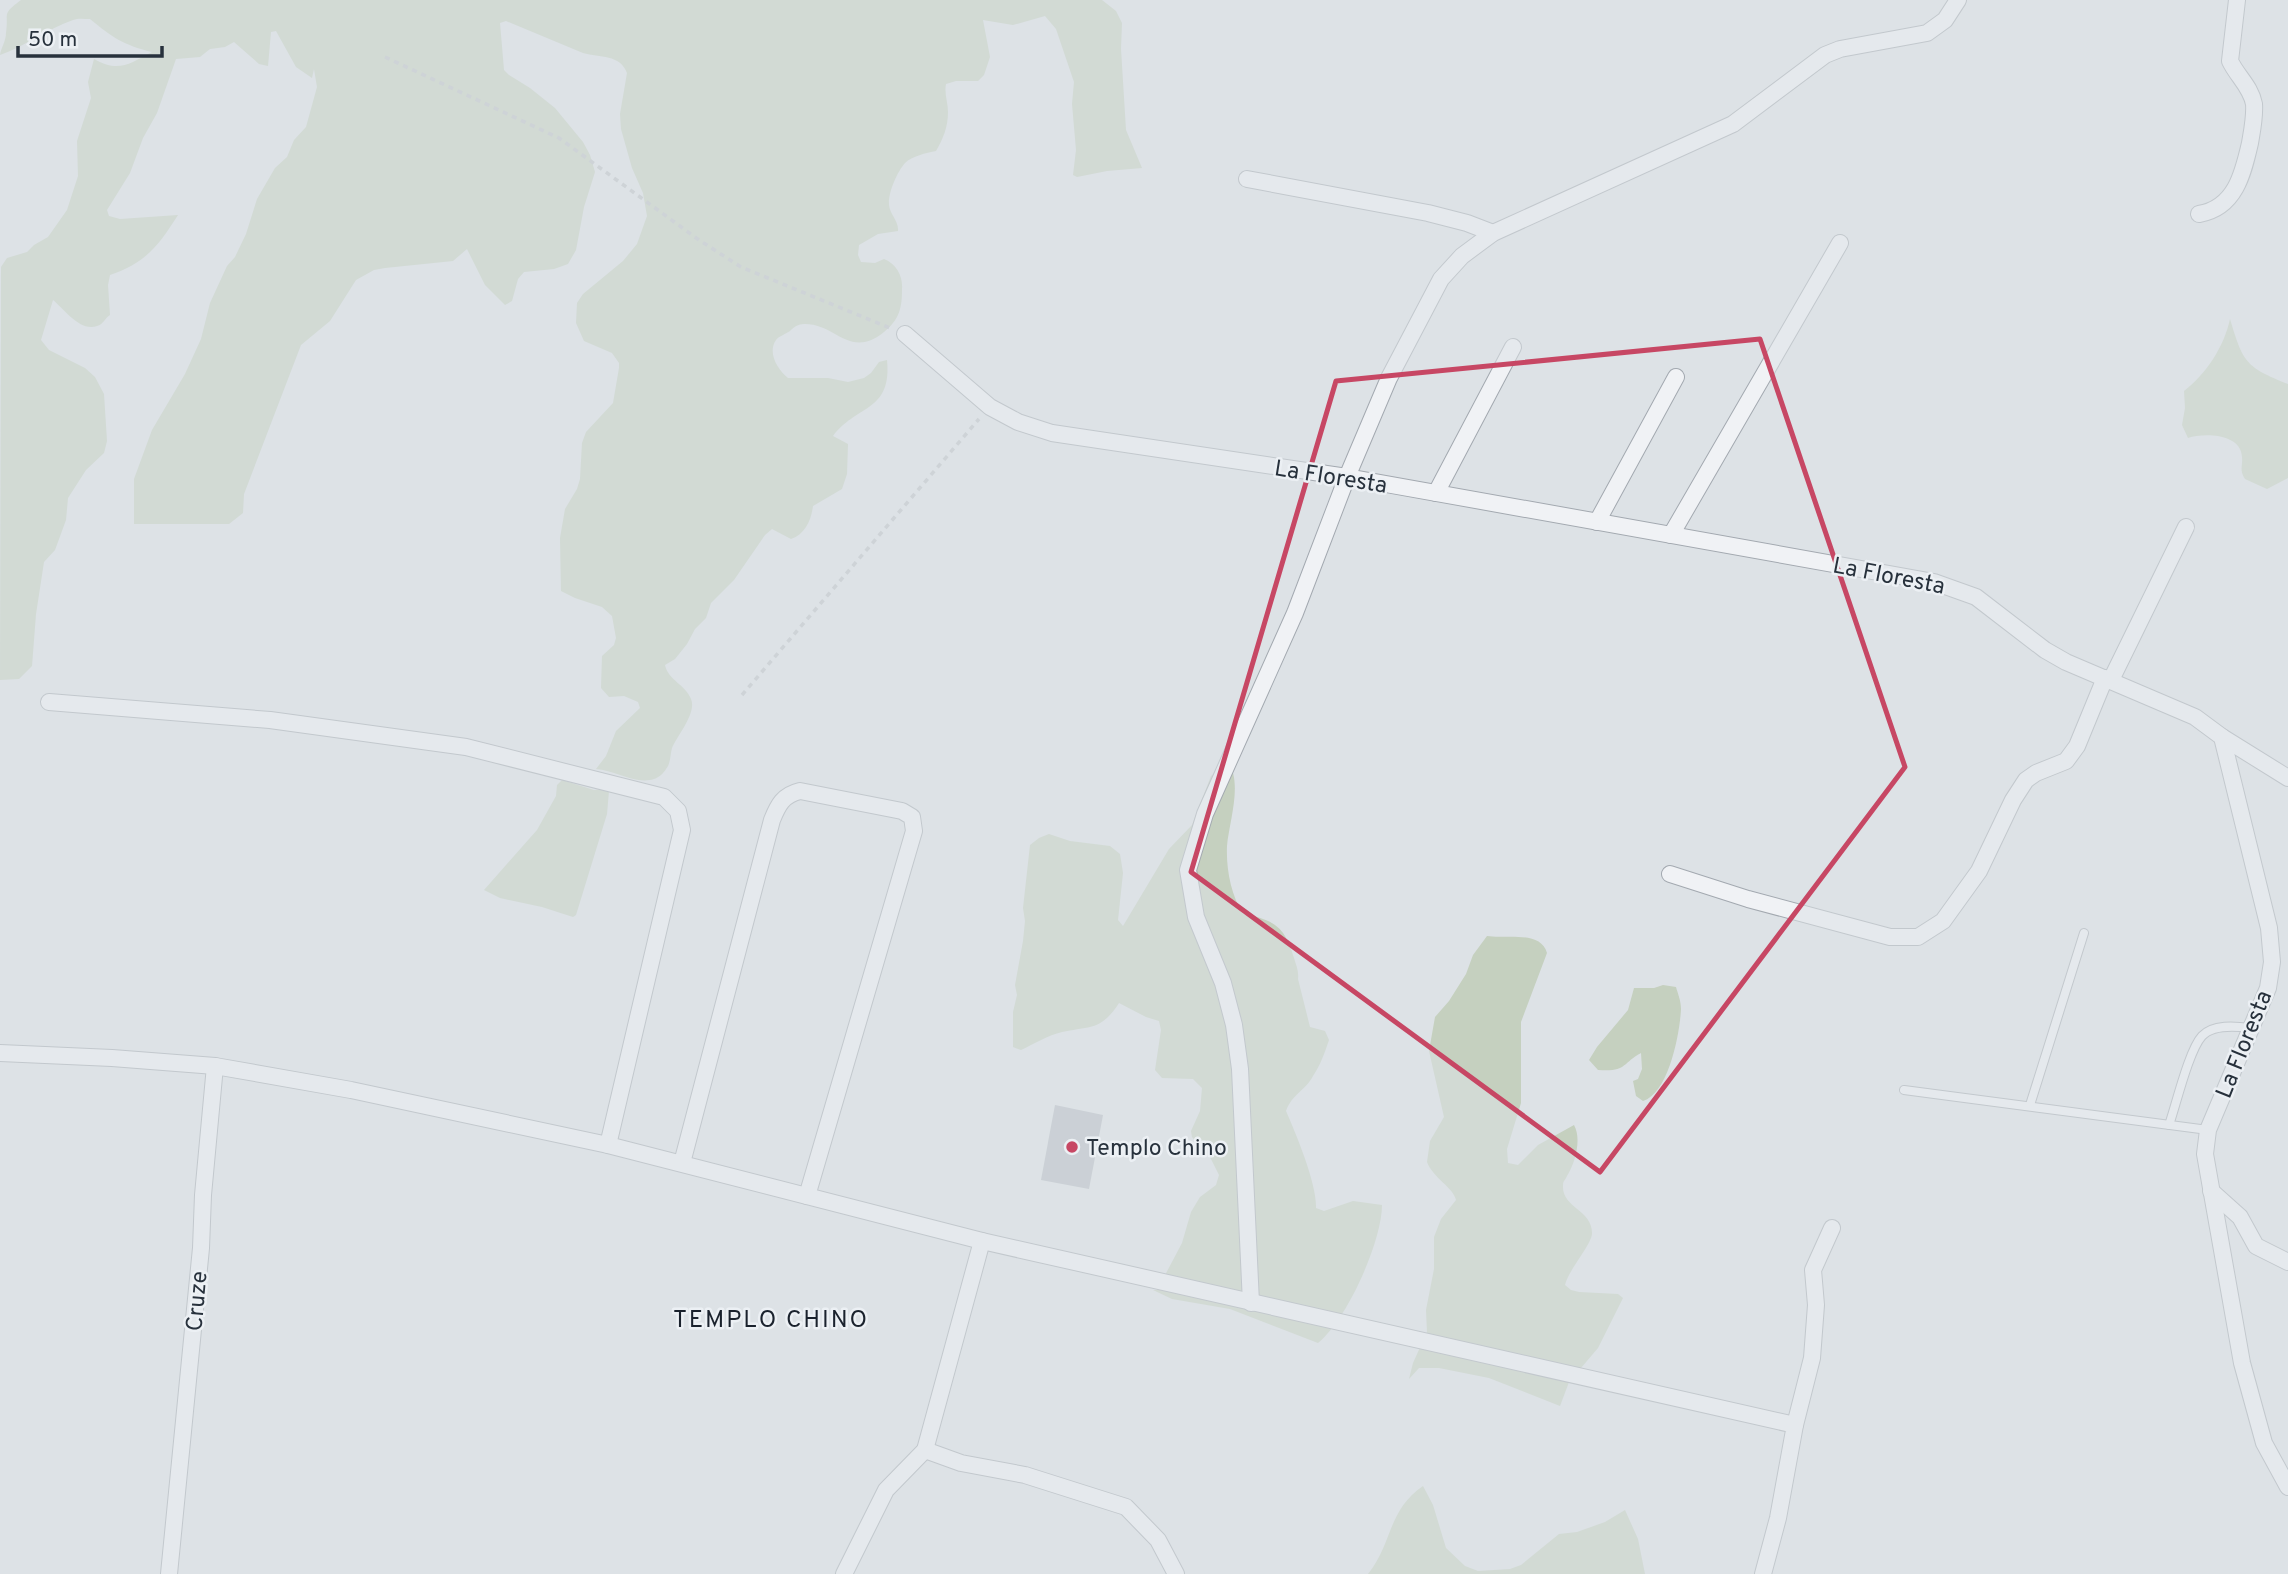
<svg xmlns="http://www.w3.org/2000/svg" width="2288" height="1574" font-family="Overpass,sans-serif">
	<rect width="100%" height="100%" fill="#dde2e6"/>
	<g fill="#c5d0bf">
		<path d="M21,0H1102L1116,11L1122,23L1121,49L1126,130L1142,168L1107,171L1077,177L1073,175L1076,150L1072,104L1074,82L1056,29L1045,16L1013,25L983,20L990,57L984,75L978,81H956L946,84C944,93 948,103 948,112C948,127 943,139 936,151C926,153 912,156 905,163C897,172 888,193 889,205C890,215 899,221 898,231L878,234L859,245L858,255L861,262L875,263L884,259C897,264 903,277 902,289C902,307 900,319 884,332C849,360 836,323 804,324C798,324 794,327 790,331C786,334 779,336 776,340C767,353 778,370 788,378H828L848,382L864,378L871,373L879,362L887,360C892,412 857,404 833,436L848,444L847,474L842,489L813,506C811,521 805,534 791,539L772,529L765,535L734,580L711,603L706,618L695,629L687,644L675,659L665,665C668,680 686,685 691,699C697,713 677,736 672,748C670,755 671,763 666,769C664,773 658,778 654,779C635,785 615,770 596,769L606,756L616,731L640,708L638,702L624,696L609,697L601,688L602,656L614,645L616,638L612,616L602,607L575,598L561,591L560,538L565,509L577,489L580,479L582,443L586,432L613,403L619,368V363L612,353L584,341L576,323L577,303L583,294L623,261L637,244L647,216L643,193L632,168L621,129L620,114L627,73C620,54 600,58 583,53L506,21L500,23L504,70L509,75L530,88L555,108L583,142L590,155L595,172L584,207L576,250L568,264L554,269L524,272L518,279L512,301L505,305L485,285L467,249L453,261L385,268L374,270L356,280L330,321L301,345L244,494L243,513L229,524H134V479L152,430L185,374L201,339L210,303L227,266L235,257L246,234L257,199L275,168L287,157L294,140L306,127L317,87L314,69L312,78L296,67L276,31L271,32L268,66L259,64L234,42L225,47L210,49L200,57L176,59L157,113L143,138L130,173L107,210L109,216L120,219L178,215C158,246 147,262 110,275L108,285L110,315C105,318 103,325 97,326C80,332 64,309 53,300L41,340L49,350L85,368L95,377L104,394L107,441L104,453L86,470L68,498L66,520L55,550L44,562L36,614L32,666L19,679L0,680L1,267L7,258L27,252L34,245L48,237L67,210L78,176L77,141L91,98L88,82L94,59C119,73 129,64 152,52C123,45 112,37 90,19C84,19 78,18 73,20C47,29 26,46 0,55C1,48 6,41 6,33C9,12 1,15 21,0Z"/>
		<path d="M2230,319C2243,362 2245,367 2288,384V478L2267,489L2245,479C2239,470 2243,466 2242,457C2241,433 2203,433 2188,438L2182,425L2185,408L2184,391C2206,374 2224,347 2230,319Z"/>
		<path d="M1228,762C1243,783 1229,822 1227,846C1226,869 1231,895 1243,914C1275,920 1285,927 1294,958C1296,965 1299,971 1298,979L1310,1027L1325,1031L1329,1040C1325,1052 1320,1066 1313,1076C1306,1090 1292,1094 1286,1111C1296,1134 1317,1184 1316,1208L1324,1211L1353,1201L1382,1205C1382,1241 1347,1320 1318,1343L1230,1309L1172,1299L1153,1290H1157L1158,1283L1163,1279L1182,1243L1191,1212L1200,1197L1216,1185L1219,1175L1211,1159L1192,1137L1191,1131L1200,1111L1202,1088L1193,1079L1162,1078L1155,1070L1161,1030L1159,1021L1146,1017L1119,1003C1101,1031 1090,1026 1062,1032C1048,1035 1034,1044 1021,1050L1013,1047V1012L1017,995L1015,985L1023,941L1025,921L1023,908L1030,845L1039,838L1049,834L1070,841L1110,846L1120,854L1123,873L1118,920L1123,926L1169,849L1192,825L1211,776Z"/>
		<polygon points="562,780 594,790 605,789 609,791 607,814 576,915 573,917 542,907 500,898 484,890 537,830 556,796 557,785"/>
		<path d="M1487,936C1505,939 1541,930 1547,953L1521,1022V1103L1507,1149L1508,1163L1518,1165L1538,1145L1574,1125C1582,1139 1575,1163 1567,1176C1565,1181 1563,1180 1563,1186C1562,1208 1593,1210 1592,1234C1591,1245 1568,1271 1565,1285L1571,1290L1579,1292L1618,1294L1623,1298L1598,1348L1569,1382L1560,1406L1489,1378L1439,1368H1419L1409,1379L1413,1363L1427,1332L1426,1310L1434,1269V1237L1441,1219L1456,1200C1453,1187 1433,1178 1427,1162L1430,1141L1444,1117L1429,1051L1435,1017L1449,1001L1466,974L1473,955Z"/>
		<path d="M1663,985L1676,987C1678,994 1681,1001 1681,1009C1680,1032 1669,1093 1643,1101L1636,1096L1633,1081L1638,1079L1642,1069L1641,1053C1621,1064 1627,1072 1598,1070L1589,1060L1597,1047L1628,1010L1634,988H1654Z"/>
		<path d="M1423,1486L1433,1505L1446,1548L1465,1566L1478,1571L1510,1569L1521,1565L1559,1534L1577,1532L1605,1522L1625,1510L1638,1539L1645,1574H1368C1393,1543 1387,1511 1423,1486Z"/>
	</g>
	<polygon fill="#b5bbc3" points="1055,1105 1103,1115 1089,1189 1041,1180"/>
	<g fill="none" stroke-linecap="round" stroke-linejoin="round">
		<defs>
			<g id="service">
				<polyline points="1904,1090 2208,1130"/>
				<polyline points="2030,1105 2084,933"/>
				<path d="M2169,1125C2176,1105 2189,1050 2202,1036C2213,1024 2235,1026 2250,1028"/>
			</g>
			<g id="minor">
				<polyline points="1247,179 1428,213 1467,223 1493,233"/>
				<path d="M2199,214C2235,208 2243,174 2250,143C2252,131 2255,117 2254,104C2251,87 2237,76 2230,61L2237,0"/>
				<polyline points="905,334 990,407 1018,422 1052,433 1347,477 1934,582 1976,597 2045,650 2066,662 2195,717 2222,737 2269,928 2272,962 2268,988 2208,1130 2205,1154 2242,1363 2264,1443 2288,1487"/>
				<polyline points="1436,493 1513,347"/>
				<polyline points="1597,522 1676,377"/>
				<polyline points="1671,535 1840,243"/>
				<polyline points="2111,680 2186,527"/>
				<polyline points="49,702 270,720 466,747 664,797 678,811 682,830 608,1145"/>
				<polyline points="2222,737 2288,778"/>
				<polyline points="1670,874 1748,899 1890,937 1918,937 1943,921 1979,871 2013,800 2026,780 2036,773 2066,761 2077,746 2105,678"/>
				<polyline points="0,1053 112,1058 215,1066 351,1090 608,1145 982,1241 1795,1425 1778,1518 1763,1574"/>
				<path d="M682,1163L772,820C778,805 783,795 800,791L902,811L912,817L914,831L807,1196"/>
				<polyline points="2211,1191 2240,1217 2256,1246 2288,1262"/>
				<polyline points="1251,1303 1240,1069 1234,1025 1223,983 1196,917 1188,870 1205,814 1295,613 1347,477 1389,378 1441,279 1462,256 1493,233 1733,124 1825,55 1840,49 1927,33 1945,20 1958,0"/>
				<polyline points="1795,1425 1812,1358 1816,1305 1813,1270 1832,1228"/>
				<polyline points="925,1450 961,1463 1025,1475 1126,1507 1158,1540 1176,1574"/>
				<polyline points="169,1574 201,1248 203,1195 215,1066"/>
				<polyline points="844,1574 886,1490 925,1450 982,1241"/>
			</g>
		</defs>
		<use href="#service" stroke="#a3a9b0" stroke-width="10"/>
		<use href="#minor" stroke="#a3a9b0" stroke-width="18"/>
		<g stroke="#bcc0c5" stroke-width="3.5" stroke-dasharray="5 5" stroke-linecap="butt">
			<polyline points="385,57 559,138 699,240 741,267 890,328"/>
			<polyline points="742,695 979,419"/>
		</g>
		<use href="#service" stroke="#f0f2f5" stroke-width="8"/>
		<use href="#minor" stroke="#f0f2f5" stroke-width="16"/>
	</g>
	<path d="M0 0H2288V1574H0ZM1760,339L1905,767L1600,1172L1191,872L1336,381Z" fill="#dde2e6" fill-opacity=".55" fill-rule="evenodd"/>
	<path fill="none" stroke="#c74764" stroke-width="5" stroke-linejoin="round" d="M1760,339L1905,767L1600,1172L1191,872L1336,381Z"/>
	<circle fill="#c74764" stroke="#ecf0f4" stroke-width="2.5" cx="1072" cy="1147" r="7"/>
	<g text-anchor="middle" stroke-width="5" stroke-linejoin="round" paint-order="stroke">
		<g font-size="23" fill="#27313c" stroke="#ecf0f4">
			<text transform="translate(1331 476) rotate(9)" y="8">La Floresta</text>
			<text transform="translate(1889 575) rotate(11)" y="8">La Floresta</text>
			<text transform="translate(2243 1044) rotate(-68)" y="8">La Floresta</text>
			<text transform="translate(196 1301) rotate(-85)" y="8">Cruze</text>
		</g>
		<g font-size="23" fill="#27313c" stroke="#ecf0f4" text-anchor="start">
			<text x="1086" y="1155">Templo Chino</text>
		</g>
		<g font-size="24" letter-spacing="2" fill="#1a222d" stroke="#ecf0f4">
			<text x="771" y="1327">TEMPLO CHINO</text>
		</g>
	</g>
	<path d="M18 46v10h144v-10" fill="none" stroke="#27313c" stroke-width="3.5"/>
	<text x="28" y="46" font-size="21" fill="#27313c" stroke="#ecf0f4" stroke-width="5" paint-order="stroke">50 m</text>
</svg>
